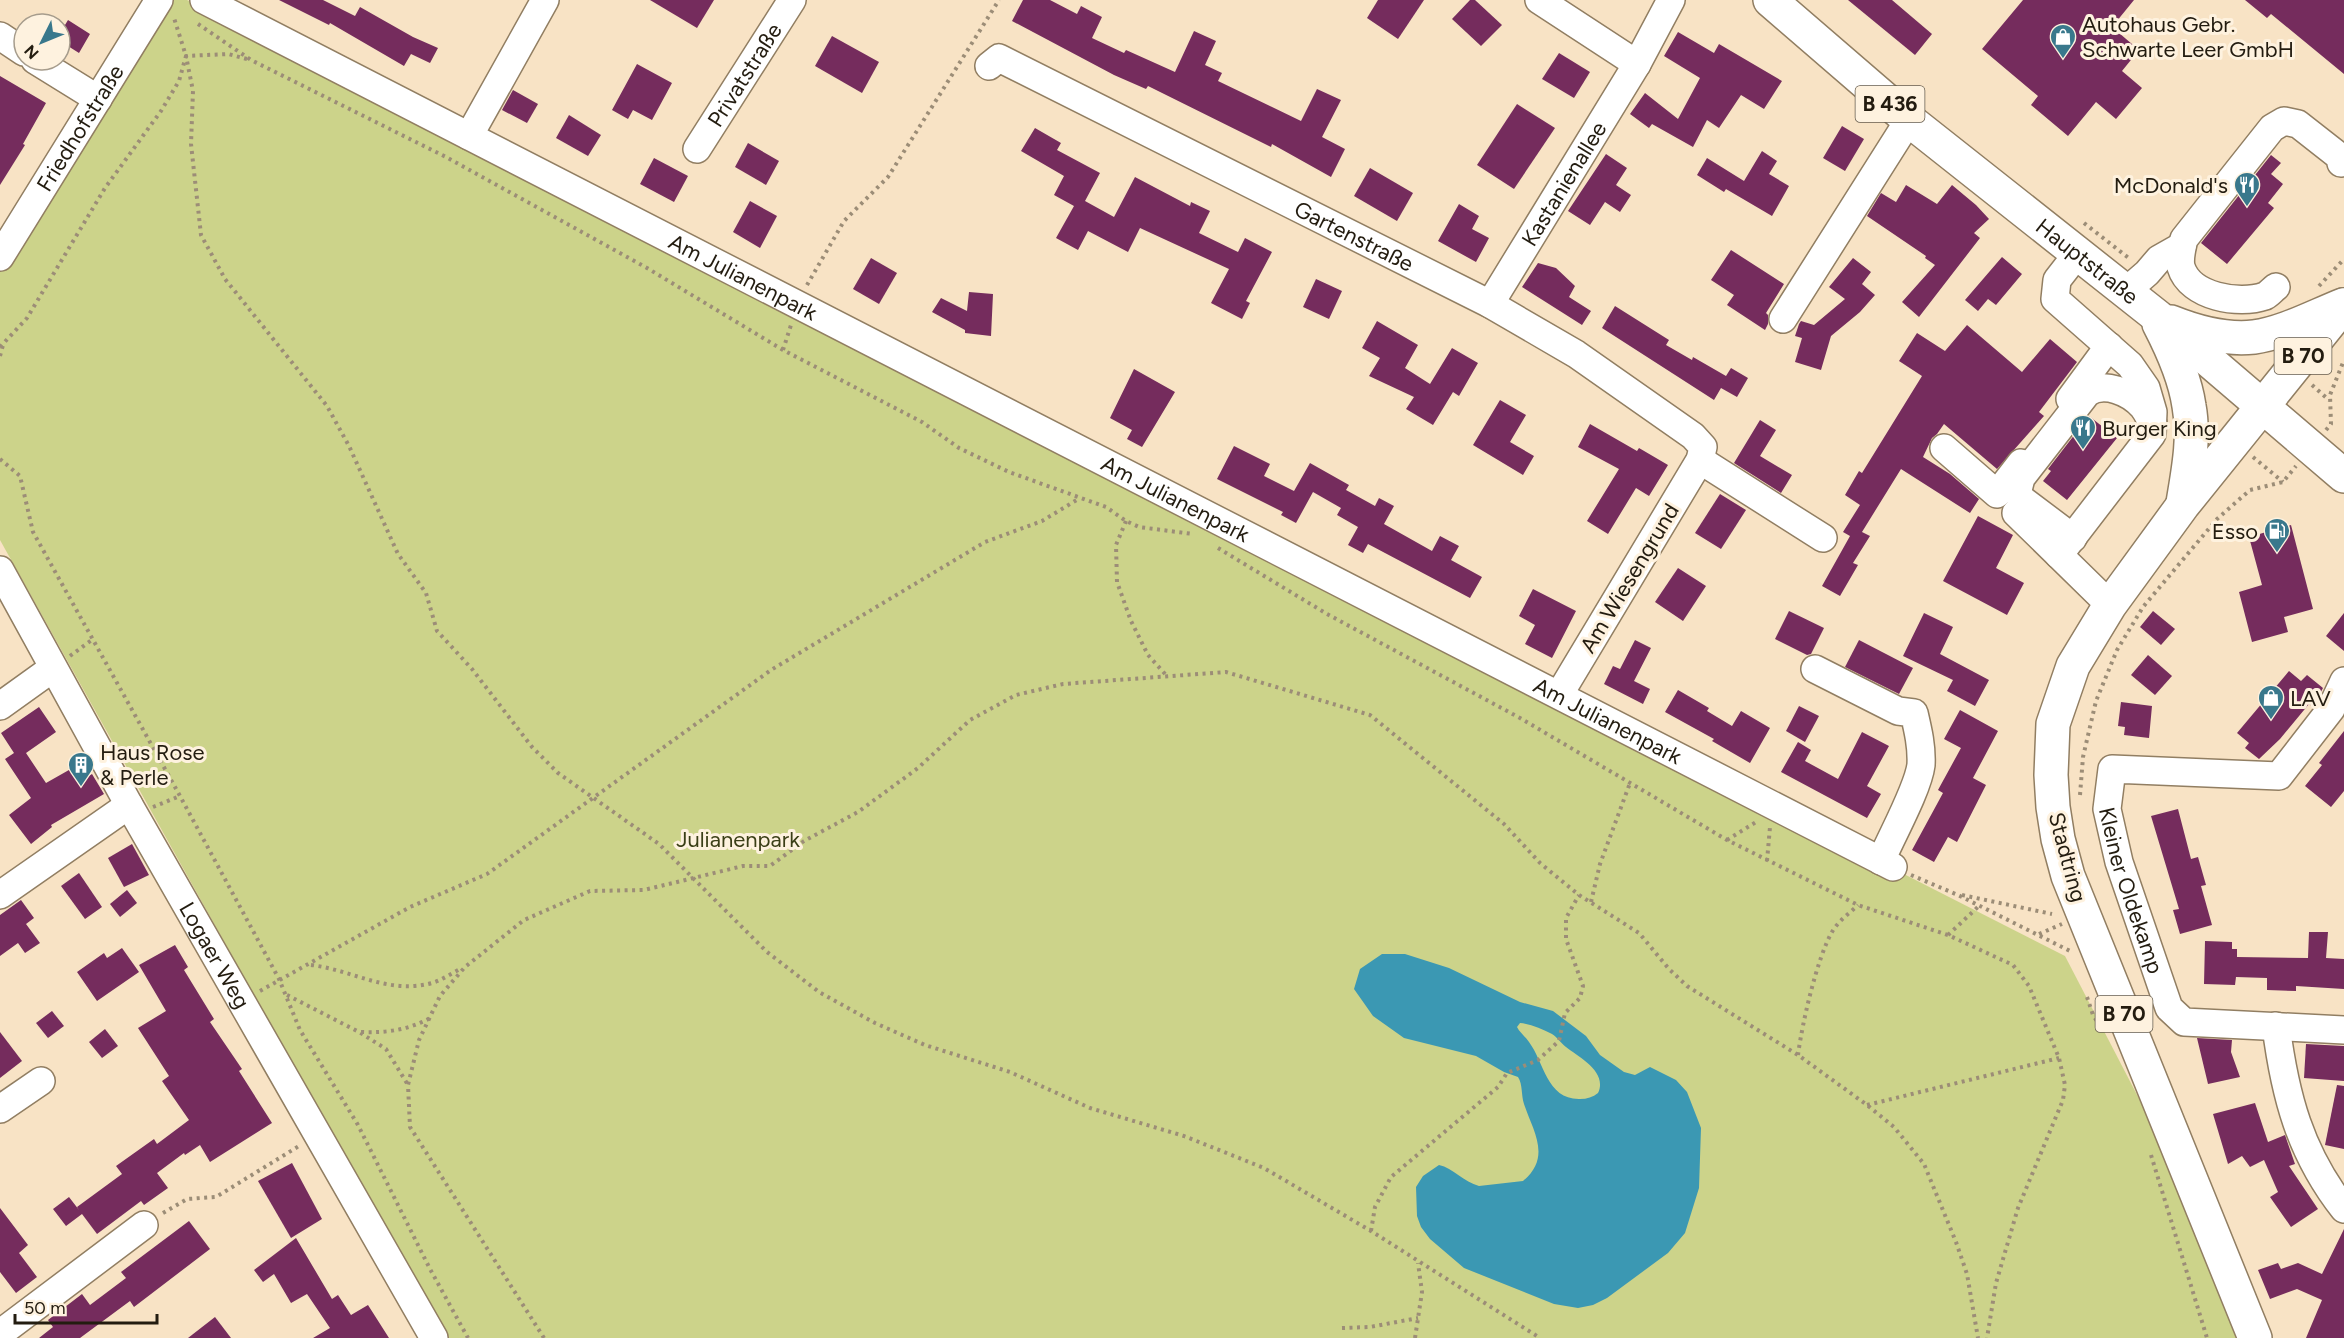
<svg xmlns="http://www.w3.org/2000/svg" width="2344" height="1338" font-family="Figtree,sans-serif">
	<rect width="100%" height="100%" fill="#f8e3c5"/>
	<polygon fill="#ccd38a" points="168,0 187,0 2065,956 2190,1197 2245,1338 445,1338 0,540 0,272"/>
	<path fill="#3b98b3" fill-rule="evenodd" d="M1382,954H1405L1449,968L1520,1002L1553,1011L1586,1036L1600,1055L1624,1072L1635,1075L1650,1067L1676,1080L1687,1092L1701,1128L1699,1188L1685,1233L1668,1253L1607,1298L1593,1305L1578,1308L1554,1304L1464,1268L1430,1239L1421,1227L1417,1216L1416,1187L1423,1176L1439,1165C1453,1168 1464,1182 1479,1186L1523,1181C1552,1157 1533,1131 1524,1104C1521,1095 1523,1085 1518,1077L1504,1072L1476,1056L1404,1038L1373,1016L1354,989L1360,969ZM1520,1023C1531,1024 1542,1029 1552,1034C1557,1037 1561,1043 1566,1047C1579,1057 1608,1072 1598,1093C1593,1097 1587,1099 1580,1099C1547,1100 1544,1062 1529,1042C1525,1036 1520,1033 1517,1027Z"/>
	<g fill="#752c5d">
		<polygon points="279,0 323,0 355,16 360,7 413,37 438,48 430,63 411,54 404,66 330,23 329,25"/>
		<polygon points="650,0 714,0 697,28"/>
		<polygon points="1023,0 1050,0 1077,14 1081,6 1102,17 1092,38 1124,53 1126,50 1175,72 1194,31 1216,41 1205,65 1222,73 1218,81 1301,121 1317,89 1341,100 1322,137 1345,149 1331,177 1272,144 1271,147 1148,86 1146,89 1114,75 1012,21"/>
		<polygon points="1378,0 1424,0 1398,39 1367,18"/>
		<polygon points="1470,0 1475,0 1502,25 1481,46 1452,19"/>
		<polygon points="1848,0 1892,0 1932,34 1915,55"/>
		<polygon points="2023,0 2134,0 2112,27 2139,50 2122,71 2142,88 2116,119 2096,102 2068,136 2031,105 2038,96 1982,49"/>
		<polygon points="2245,0 2344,0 2344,74 2271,14 2267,18"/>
		<polygon points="68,20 90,34 79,53 60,41 60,21 65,25"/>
		<polygon points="1678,32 1714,53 1719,44 1782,81 1764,109 1741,95 1719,128 1707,120 1693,147 1652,124 1649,128 1630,114 1645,93 1678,119 1700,78 1664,56"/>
		<polygon points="832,36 879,62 862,93 815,66"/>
		<polygon points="1559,53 1590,72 1574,98 1542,79"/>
		<polygon points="637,64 672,83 652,120 633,110 628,119 612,110"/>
		<polygon points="0,76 46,103 23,144 25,145 0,185"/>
		<polygon points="513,90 538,104 527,123 502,110"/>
		<polygon points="1517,104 1555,128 1514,189 1477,165"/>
		<polygon points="569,115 601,135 588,156 556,138"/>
		<polygon points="1842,126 1864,139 1845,171 1823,158"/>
		<polygon points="1035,128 1061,143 1057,150 1100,173 1085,201 1114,217 1135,177 1190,206 1191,202 1210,211 1199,233 1238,252 1245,238 1272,252 1246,301 1250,303 1242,319 1211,303 1229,269 1140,228 1128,252 1088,231 1078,250 1056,238 1074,206 1054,195 1064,176 1021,151"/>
		<polygon points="748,143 779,161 766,185 735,167"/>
		<polygon points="1762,151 1777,161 1769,174 1789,186 1772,216 1726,189 1724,192 1697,175 1707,158 1744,181"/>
		<polygon points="1606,154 1627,168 1616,185 1631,195 1620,212 1605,202 1590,225 1568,211"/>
		<polygon points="2271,155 2281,163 2271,174 2283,184 2268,203 2274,208 2227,264 2201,243"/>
		<polygon points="654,158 688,176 674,202 640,184"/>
		<polygon points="1370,168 1413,193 1397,221 1354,196"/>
		<polygon points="1906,185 1937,204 1952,185 1976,205 1989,219 1974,233 1980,238 1919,317 1902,302 1935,265 1925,258 1926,256 1867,216 1881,193 1896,202"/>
		<polygon points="750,201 777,216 760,248 733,232"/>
		<polygon points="1459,204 1479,216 1472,229 1489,238 1476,262 1438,241"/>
		<polygon points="1731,250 1784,284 1766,313 1768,315 1768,324 1765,330 1727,305 1734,295 1711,280"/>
		<polygon points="2002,257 2022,274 1996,305 1988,299 1978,311 1965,300"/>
		<polygon points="871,258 897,273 879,304 853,289"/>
		<polygon points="1853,258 1871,272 1862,284 1875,295 1860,312 1831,336 1821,370 1795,362 1802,338 1795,336 1799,324 1801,321 1814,325 1845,299 1829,287"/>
		<polygon points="1538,263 1556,268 1575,286 1569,297 1591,311 1582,325 1522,287"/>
		<polygon points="1316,279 1342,291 1329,319 1303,307"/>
		<polygon points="969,292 993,294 991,336 965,333 965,330 932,312 941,298 967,311"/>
		<polygon points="1615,306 1669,340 1666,345 1692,360 1693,357 1726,376 1731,368 1748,378 1737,397 1721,388 1714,400 1602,328"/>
		<polygon points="1377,321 1418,345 1405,368 1430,384 1452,348 1478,363 1459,396 1453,392 1433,425 1406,409 1414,397 1369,376 1380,358 1362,348"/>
		<polygon points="1967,325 2022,372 2050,339 2077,362 2039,412 2044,416 1997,469 1944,424 1937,434 1932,438 1923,457 1950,474 1979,499 1970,513 1901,469 1862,532 1870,536 1853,563 1858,565 1840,596 1822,586 1850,536 1843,532 1860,505 1845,495 1859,471 1862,473 1922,376 1899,361 1917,333 1945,351"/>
		<polygon points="1134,369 1175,392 1142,447 1127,439 1132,430 1110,418"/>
		<polygon points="1500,400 1526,415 1510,442 1534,456 1523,475 1473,445"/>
		<polygon points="2089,416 2117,438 2067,500 2043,481 2051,471 2048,469"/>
		<polygon points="1760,420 1776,430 1760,456 1792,475 1781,493 1734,463"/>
		<polygon points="1590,424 1637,451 1639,448 1668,465 1649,496 1636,488 1608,534 1587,521 1619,469 1578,447"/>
		<polygon points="1234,446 1270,464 1264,476 1294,491 1310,463 1349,485 1346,490 1375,506 1379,498 1394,506 1384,524 1432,551 1440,536 1459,546 1451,560 1482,577 1470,598 1368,544 1363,553 1348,545 1358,527 1337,515 1341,508 1313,492 1296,523 1281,515 1283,512 1217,479"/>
		<polygon points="1720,494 1746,510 1721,549 1695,533"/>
		<polygon points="1978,516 2013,535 1996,568 2024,583 2007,615 1943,581"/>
		<polygon points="2291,525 2313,609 2284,617 2288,632 2252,642 2239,592 2262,585 2249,537"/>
		<polygon points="1678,568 1706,586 1683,621 1655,602"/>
		<polygon points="1533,589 1576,611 1552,658 1525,644 1535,625 1519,616"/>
		<polygon points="1789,611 1824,628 1811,654 1807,655 1775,639"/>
		<polygon points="2153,611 2175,629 2161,645 2140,627"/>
		<polygon points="1924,613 1953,627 1940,654 1989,680 1975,706 1947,691 1953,680 1903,656"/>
		<polygon points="2344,613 2344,651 2326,636"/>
		<polygon points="1635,640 1651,648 1634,681 1650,689 1643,704 1604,684 1613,666 1620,669"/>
		<polygon points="1859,640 1913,668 1899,694 1845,667"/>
		<polygon points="2148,655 2172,676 2155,695 2131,675"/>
		<polygon points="2289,671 2301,681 2307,675 2323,688 2313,707 2309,704 2280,739 2259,759 2245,748 2249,743 2237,733"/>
		<polygon points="1678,690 1709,708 1707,711 1732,726 1741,711 1770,728 1750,763 1712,741 1714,739 1665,712"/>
		<polygon points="2121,702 2152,706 2149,738 2124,735 2125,727 2118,726"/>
		<polygon points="1799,706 1819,716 1805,742 1786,731"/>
		<polygon points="39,707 56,732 26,753 46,783 76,766 84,779 92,774 104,794 51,825 52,827 31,844 9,815 31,798 5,759 14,753 1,733"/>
		<polygon points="1960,710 1998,731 1973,778 1986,785 1957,842 1948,837 1934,862 1912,850 1943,793 1938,790 1961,748 1944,739"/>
		<polygon points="2344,731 2344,791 2331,807 2305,786 2322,765 2319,763"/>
		<polygon points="1862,732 1889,746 1867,786 1881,794 1867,818 1781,772 1798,742 1811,750 1805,761 1838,779"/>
		<polygon points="2178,809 2191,859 2198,857 2206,885 2201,886 2212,925 2180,934 2173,910 2179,909 2151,816"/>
		<polygon points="132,844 149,875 124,887 108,858"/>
		<polygon points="79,873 102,907 85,919 61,886"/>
		<polygon points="127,890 137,903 120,917 110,904"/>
		<polygon points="21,900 34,918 26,924 40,943 25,953 18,943 0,956 0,915"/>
		<polygon points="2309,932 2328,932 2326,958 2344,959 2344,989 2296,986 2296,991 2267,990 2267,978 2236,977 2235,985 2204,984 2205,941 2232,942 2232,949 2237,949 2237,957 2308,958"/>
		<polygon points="175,945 188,967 184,970 214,1019 210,1022 242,1069 239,1071 272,1123 210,1162 200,1145 185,1155 184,1153 157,1173 168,1188 144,1205 141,1201 97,1234 82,1214 66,1226 53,1209 69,1197 79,1210 77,1207 122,1174 116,1166 154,1139 157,1144 189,1120 162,1081 169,1076 138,1028 166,1011 139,965"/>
		<polygon points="122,948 139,972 97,1001 77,972 104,953 107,958"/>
		<polygon points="52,1011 64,1026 48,1038 36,1023"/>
		<polygon points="105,1029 118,1046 102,1058 89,1042"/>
		<polygon points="0,1032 22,1061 0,1078"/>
		<polygon points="2197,1038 2232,1040 2231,1052 2240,1077 2208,1084"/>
		<polygon points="2306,1044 2344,1046 2344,1081 2304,1078"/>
		<polygon points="2337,1085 2344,1086 2344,1149 2325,1145"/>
		<polygon points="2255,1103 2268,1142 2285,1135 2295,1164 2289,1166 2318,1209 2291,1227 2270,1197 2278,1192 2264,1160 2250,1167 2242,1156 2228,1164 2213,1114"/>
		<polygon points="292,1163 322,1219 291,1238 258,1181"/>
		<polygon points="0,1208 28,1245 19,1253 37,1277 16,1293 0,1272"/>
		<polygon points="189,1221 210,1249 134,1307 130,1301 80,1338 39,1338 53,1327 48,1320 82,1294 90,1305 126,1278 121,1272"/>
		<polygon points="2344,1229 2344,1338 2306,1338 2322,1300 2297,1289 2270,1299 2258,1270 2278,1263 2281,1269 2298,1263 2322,1274"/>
		<polygon points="296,1238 332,1299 338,1295 351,1315 368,1305 389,1338 313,1338 330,1328 307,1294 291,1303 274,1274 263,1282 254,1270"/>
		<polygon points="215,1317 231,1338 188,1338"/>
	</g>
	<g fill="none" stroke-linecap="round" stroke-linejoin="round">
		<defs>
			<g id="minor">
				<path id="s1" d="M204,0L1893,867"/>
				<polyline points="1539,0 1637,64"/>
				<polyline points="0,36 24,52"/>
				<polyline points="35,60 98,99"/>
				<path id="s2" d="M989,66L999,58L1490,304L1576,354L1693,436L1703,447L1700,460L1559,695"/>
				<polyline points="469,136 545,0"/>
				<path id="s3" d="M697,149L792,0"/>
				<path id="s4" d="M0,257L159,0"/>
				<polyline points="2119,286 2132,286 2147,273 2159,259 2182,246"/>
				<path d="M2276,287C2272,290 2269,294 2265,296C2239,305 2190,297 2181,267C2179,258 2182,248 2184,239L2272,128L2284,121L2298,124L2340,157L2341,163"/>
				<path id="s5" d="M1490,304L1637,64L1671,0"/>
				<polyline points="1783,319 1909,120"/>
				<polyline points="2070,399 2109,346"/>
				<polyline points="1944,448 1997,494 2021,463"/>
				<polyline points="1700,460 1823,538"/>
				<polyline points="2016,513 2110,605"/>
				<path d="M2073,538L2020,498L2018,490L2021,478L2087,393C2104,381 2130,392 2143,407C2147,412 2150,419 2153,424"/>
				<polyline points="2059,555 2152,434 2153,412 2146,388 2130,365 2055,299 2057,280 2078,253"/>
				<path id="s6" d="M0,570L129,805L434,1338"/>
				<path d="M1815,669L1898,711L1914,713C1918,730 1922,747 1921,765C1918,789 1891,837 1881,861"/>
				<path id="s7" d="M2344,681L2331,709L2279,776L2112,769L2107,809L2119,862L2169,1008L2184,1022L2344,1030"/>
				<polyline points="0,706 53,668"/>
				<polyline points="0,895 129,805"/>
				<path d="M2276,1026C2285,1096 2300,1153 2344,1209"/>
				<polyline points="0,1109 41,1081"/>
				<polyline points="2,1332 144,1225"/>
			</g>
			<g id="major">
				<path id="s8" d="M1770,0L1909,120L2158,317L2344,476"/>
				<path d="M2171,322C2196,332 2227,340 2254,337C2284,333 2315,316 2343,305"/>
				<path d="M2159,324C2172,349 2185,378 2189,406C2195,438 2188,472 2183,503"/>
				<polyline points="2255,1338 2068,876 2058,839 2053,807 2051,775 2053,724 2073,666 2110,605 2183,505 2344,305"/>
			</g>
		</defs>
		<use href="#minor" stroke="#917e62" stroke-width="30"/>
		<use href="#major" stroke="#917e62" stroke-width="36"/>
		<g stroke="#9c8d77" stroke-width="4" stroke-dasharray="3 4.5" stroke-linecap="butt">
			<polyline points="198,24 251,60 446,157 647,268 783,350 922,422 959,448 1009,472 1106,507 1126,521 1139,527 1193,534"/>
			<polyline points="247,59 228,54 186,56 193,91 191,144 201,235 225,279 327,406 349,446 398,554 426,593 437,631 472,669 532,747 558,773 659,844 767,952 819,992 875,1023 925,1045 1010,1072 1090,1108 1184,1136 1264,1168 1371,1231 1540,1338"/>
			<polyline points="2084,223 2130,259"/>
			<polyline points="807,285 844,221 888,177 999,0"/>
			<polyline points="2319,286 2344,259"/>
			<polyline points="0,347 27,318 105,188 161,111 179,81 186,56 174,18"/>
			<polyline points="783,350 791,325"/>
			<polyline points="0,356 3,345"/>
			<polyline points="2312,385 2329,400"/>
			<polyline points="2326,430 2331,424 2330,395 2344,360"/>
			<polyline points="2253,457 2283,482"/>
			<polyline points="0,459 20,476 33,532 180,796 279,979 300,1030 358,1125 430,1269 468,1338"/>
			<polyline points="1126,521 1116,545 1117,582 1131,621 1148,655 1166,675"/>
			<polyline points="1218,548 1327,614 1520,718 1727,840 1858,905 1948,935 2013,965 2029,986 2059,1058 2065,1085 2063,1100 2018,1208 1996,1283 1987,1338"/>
			<polyline points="70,656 93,639"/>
			<polyline points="2080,795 2083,757 2096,701 2117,650 2143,607 2217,519 2250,490 2283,482 2296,466"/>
			<polyline points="153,807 180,796"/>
			<polyline points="1727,840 1756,822"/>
			<polyline points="1767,861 1770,827"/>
			<polyline points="1911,875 1958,895 2072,952"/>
			<polyline points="1962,895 2052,914"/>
			<polyline points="1591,902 1600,864 1630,783"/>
			<polyline points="2039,934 2062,924"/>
			<polyline points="1948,935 1979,906"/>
			<path d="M311,965C353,970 388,995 432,983C442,980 452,973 462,968"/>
			<polyline points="260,991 410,907 487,874 771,670 985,542 1042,521 1080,498"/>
			<polyline points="287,995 359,1032 386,1049 408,1085"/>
			<polyline points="2087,997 2093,1015 2098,1023"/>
			<path d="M361,1032C387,1033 409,1030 432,1017"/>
			<path d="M1798,1055C1802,1024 1817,958 1832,932C1838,921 1850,913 1858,905"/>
			<polyline points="1867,1105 2059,1058"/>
			<polyline points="2151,1155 2207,1338"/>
			<polyline points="163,1213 187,1199 216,1197 299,1146"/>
			<polyline points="1371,1231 1375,1207 1391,1177 1498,1087 1507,1073 1538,1060 1559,1041 1565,1013 1580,998 1583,986 1566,939 1566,918 1579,895"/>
			<polyline points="1342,1328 1370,1327 1418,1318"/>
			<polyline points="544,1338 410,1127 408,1085 419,1040 440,996 465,967 524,920 590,891 644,890 743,866 770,866 804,841 858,812 918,768 970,720 1016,695 1063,684 1226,672 1370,715 1504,824 1540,863 1579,895 1639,933 1669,969 1687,986 1798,1055 1867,1105 1894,1127 1924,1164 1956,1242 1967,1274 1978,1338"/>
			<polyline points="1415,1338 1422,1292 1418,1263"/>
		</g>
		<use href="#minor" stroke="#fff" stroke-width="27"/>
		<use href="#major" stroke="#fff" stroke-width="33"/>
	</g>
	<defs>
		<symbol id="shop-pin" viewBox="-11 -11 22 30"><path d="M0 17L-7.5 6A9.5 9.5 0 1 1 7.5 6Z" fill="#39788c" stroke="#fef2df"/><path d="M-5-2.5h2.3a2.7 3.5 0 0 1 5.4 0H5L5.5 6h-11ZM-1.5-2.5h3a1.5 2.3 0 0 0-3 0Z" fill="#fff"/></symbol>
		<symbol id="restaurant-pin" viewBox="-11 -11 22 30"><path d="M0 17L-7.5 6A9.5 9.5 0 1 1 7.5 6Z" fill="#39788c" stroke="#fef2df"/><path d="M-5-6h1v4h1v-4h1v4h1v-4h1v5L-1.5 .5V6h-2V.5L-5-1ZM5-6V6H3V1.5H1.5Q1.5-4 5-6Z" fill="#fff"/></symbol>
		<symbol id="fuel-pin" viewBox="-11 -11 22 30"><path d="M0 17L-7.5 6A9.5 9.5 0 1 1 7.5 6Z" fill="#39788c" stroke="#fef2df"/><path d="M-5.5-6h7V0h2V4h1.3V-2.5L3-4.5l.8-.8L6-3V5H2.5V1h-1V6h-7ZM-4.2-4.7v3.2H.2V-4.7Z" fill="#fff"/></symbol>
		<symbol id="building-pin" viewBox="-11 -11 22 30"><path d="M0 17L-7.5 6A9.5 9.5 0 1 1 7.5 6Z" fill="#39788c" stroke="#fef2df"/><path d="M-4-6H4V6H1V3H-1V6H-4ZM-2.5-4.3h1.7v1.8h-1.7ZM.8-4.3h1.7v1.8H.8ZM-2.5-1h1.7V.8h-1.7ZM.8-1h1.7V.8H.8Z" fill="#fff"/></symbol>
	</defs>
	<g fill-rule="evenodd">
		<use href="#shop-pin" x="2048" y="22" width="30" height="40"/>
		<use href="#restaurant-pin" x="2232" y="170" width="30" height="40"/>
		<use href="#restaurant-pin" x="2068" y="413" width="30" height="40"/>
		<use href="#fuel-pin" x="2262" y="516" width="30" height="40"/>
		<use href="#shop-pin" x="2256" y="683" width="30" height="40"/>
		<use href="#building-pin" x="66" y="750" width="30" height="40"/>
	</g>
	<g text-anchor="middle" stroke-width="6" stroke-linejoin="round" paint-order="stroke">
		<g fill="#fef2df" stroke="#655c4e" stroke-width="1.5">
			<rect x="1855.5" y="86" width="69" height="36" rx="4.5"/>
			<rect x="2274.5" y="338" width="57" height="36" rx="4.5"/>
			<rect x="2095.5" y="996" width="57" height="36" rx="4.5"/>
		</g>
		<g font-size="21" font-weight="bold" fill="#231c10">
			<text x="1890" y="111">B 436</text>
			<text x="2303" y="363">B 70</text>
			<text x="2124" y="1021">B 70</text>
		</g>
		<g font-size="22" fill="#231c10" stroke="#fef2df" text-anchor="start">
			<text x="2082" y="32">Autohaus Gebr.<tspan x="2082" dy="25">Schwarte Leer GmbH</tspan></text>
			<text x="2228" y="193" text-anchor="end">McDonald's</text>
			<text x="2102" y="436">Burger King</text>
			<text x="2258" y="539" text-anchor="end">Esso</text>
			<text x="2290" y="706">LAV</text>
			<text x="100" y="760">Haus Rose<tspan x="100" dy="25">&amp; Perle</tspan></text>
		</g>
		<g font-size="22" fill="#231c10" stroke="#fef2df">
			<text dy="8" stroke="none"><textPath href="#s3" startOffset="88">Privatstraße</textPath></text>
			<text dy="8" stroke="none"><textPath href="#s4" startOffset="152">Friedhofstraße</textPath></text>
			<text dy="8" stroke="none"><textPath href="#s5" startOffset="141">Kastanienallee</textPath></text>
			<text dy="8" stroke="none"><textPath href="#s2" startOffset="410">Gartenstraße</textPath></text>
			<text dy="8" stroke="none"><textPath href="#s8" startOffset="411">Hauptstraße</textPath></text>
			<text dy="8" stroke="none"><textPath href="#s1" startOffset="606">Am Julianenpark</textPath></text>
			<text dy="8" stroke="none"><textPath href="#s1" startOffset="1092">Am Julianenpark</textPath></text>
			<text transform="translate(1629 578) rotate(-59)" y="8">Am Wiesengrund</text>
			<text dy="8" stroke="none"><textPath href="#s1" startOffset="1578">Am Julianenpark</textPath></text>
			<text transform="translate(2068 857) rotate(75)" y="8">Stadtring</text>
			<text dy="8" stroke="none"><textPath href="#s7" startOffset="408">Kleiner Oldekamp</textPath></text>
			<text dy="8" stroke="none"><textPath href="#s6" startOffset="441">Logaer Weg</textPath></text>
		</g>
		<g font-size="22" fill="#3b3f17" stroke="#fef2df">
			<text x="738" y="847">Julianenpark</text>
		</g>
	</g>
	<g transform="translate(42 42) rotate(227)"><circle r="28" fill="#fef2df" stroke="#a69c8c" stroke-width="1.5"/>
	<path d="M0-4.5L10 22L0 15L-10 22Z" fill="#39788c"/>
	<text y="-9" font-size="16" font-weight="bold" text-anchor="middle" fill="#231c10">N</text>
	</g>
	<path d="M15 1314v9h142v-9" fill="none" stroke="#231c10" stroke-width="3"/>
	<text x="24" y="1314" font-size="18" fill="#231c10" stroke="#fef2df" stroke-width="4.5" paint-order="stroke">50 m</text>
</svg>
